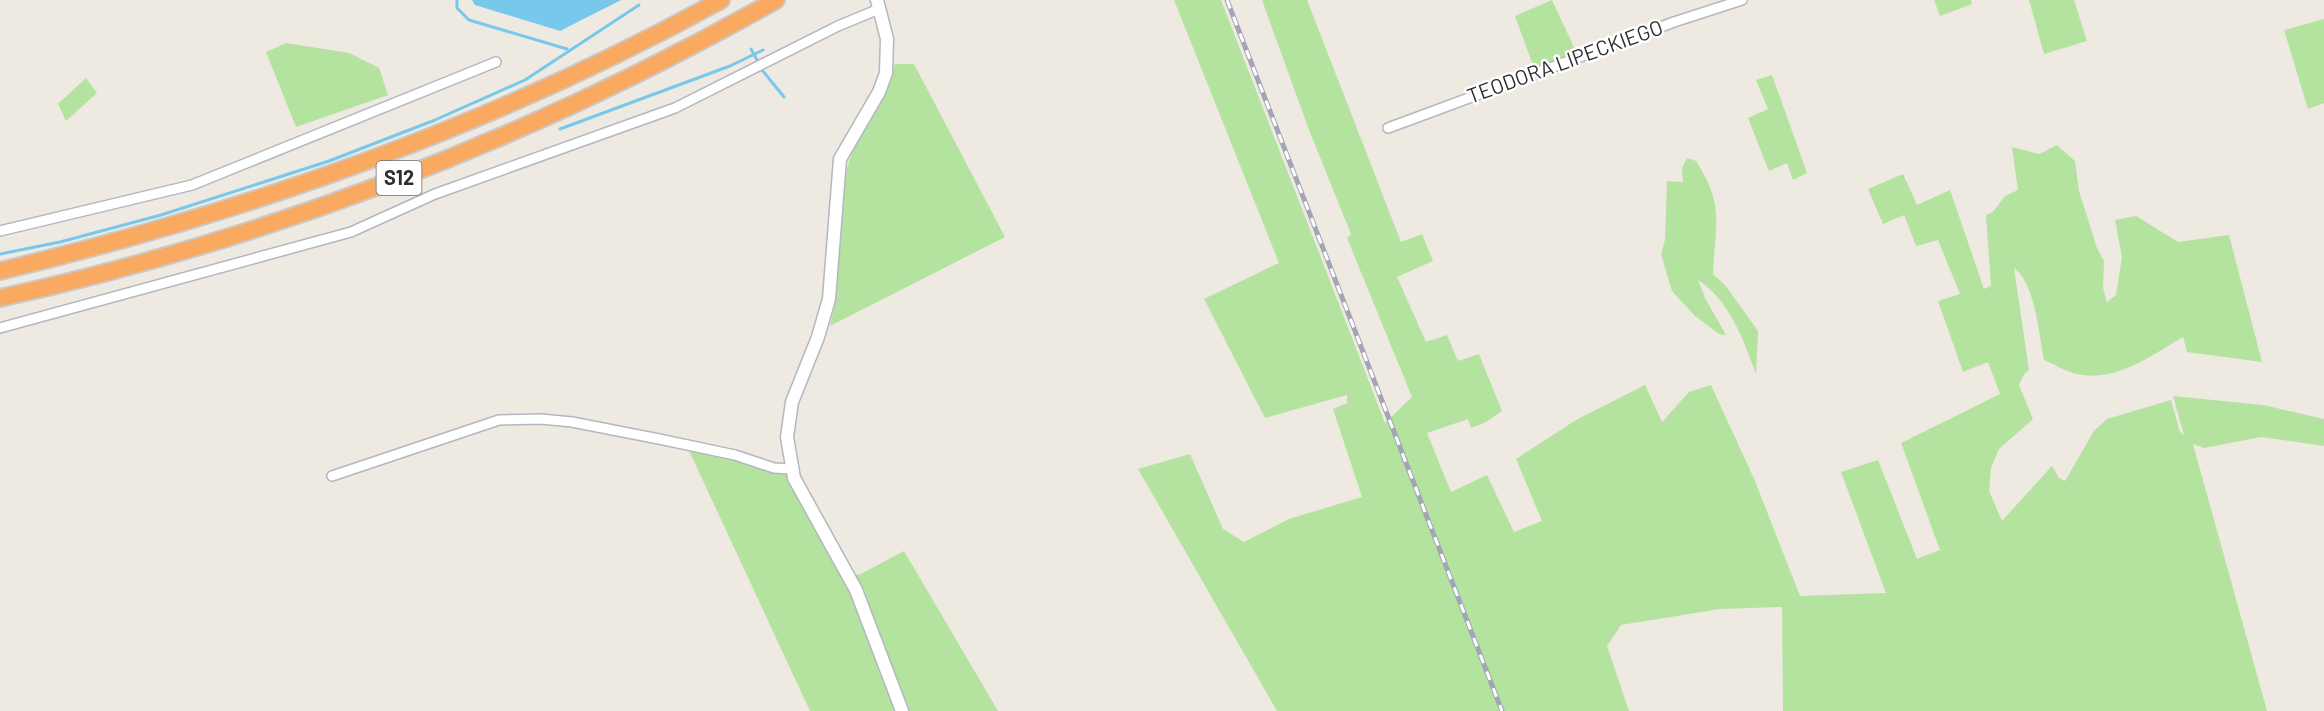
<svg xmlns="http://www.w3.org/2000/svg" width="2324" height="711" font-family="Barlow,sans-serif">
	<rect width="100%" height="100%" fill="#eee9e1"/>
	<g fill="#b3e39f">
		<path d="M1174,0H1221L1385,423L1412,397L1347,238L1351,234L1309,130L1262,0H1307L1401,242L1422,234L1433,261L1397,277L1426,342L1447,335L1458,361L1479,354L1502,411L1486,422L1471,428L1468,419L1427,433L1451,492L1487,475L1514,532L1542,521L1516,459L1576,420L1645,385L1662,422L1689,392L1711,385L1755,481L1800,596L1886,593L1841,472L1878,460L1917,559L1940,550L1901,443L2000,394L1988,362L1963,372L1938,301L1960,294L1938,240L1916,246L1904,215L1883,224L1868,189L1903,174L1917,205L1950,190L1984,289L1991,286L1986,215L1993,212L2005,196L2018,190L2012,147L2039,154L2057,145L2075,161L2079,191L2097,248L2104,261L2103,288L2107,302L2116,295L2122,257L2115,220L2136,216L2178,242L2229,235L2262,362L2187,352L2183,337C2154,354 2119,380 2083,375C2070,374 2056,365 2044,360C2039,334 2035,283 2014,268L2029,370L2024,374L2019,385L2033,419L1999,449L1991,468L1989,491L2002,521L2052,466L2059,478L2065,481L2094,431L2107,419L2171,400L2180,432L2184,435L2173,396L2263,405L2324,419V446L2261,437L2204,448L2193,444L2267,711H1783L1782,607L1720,609L1621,625L1607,646L1629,711H1277L1138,469L1190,454L1223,529L1244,542L1289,519L1362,497L1333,409L1347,403V395L1265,418L1204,299L1279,263Z"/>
		<polygon points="1552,0 1578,56 1534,68 1515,16"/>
		<polygon points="1934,0 1971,0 1972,4 1940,16"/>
		<polygon points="2029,0 2074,0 2087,41 2044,54"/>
		<polygon points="2324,19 2324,103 2308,109 2284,30"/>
		<polygon points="286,43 349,53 379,68 388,95 296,127 266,52"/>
		<path d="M895,64H914L1005,237L830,326C844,274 834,220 847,169C856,131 885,102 895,64Z"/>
		<polygon points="1772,75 1807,173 1793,180 1787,163 1769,171 1748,118 1768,109 1756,80"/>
		<polygon points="86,78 97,93 66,121 58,104"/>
		<path d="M1687,158L1696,161C1725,206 1715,224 1713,274L1725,285L1758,331L1756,374C1744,341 1729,299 1698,280L1705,298L1726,335L1719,334L1695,316L1672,291L1661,254L1665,240L1667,181L1683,182L1682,168Z"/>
		<polygon points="685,442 797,468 852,573 859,575 904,551 998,711 810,711"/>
	</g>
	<polygon fill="#78c8ec" points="472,0 621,0 560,31 475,5"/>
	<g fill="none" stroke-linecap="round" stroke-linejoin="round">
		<g stroke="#78c8ec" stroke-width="3">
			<polyline points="457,0 457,8 469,20 567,49"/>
			<polyline points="751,49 757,60"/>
			<polyline points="762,70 784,97"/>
			<polyline points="560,129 730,66 763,50"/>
			<polyline points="0,254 60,242 161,215 329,161 435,120 525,80 639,5"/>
		</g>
		<defs>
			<g id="street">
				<polyline points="1388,128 1674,22 1742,0"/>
				<polyline points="0,231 192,185 496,62"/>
				<polyline points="0,328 351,232 435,194 675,108 838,26 879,9"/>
				<polyline points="332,476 499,420 541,419 572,422 659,439 735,455 774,468 791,469"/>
			</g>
			<polyline id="secondary" points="877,0 887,39 886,73 879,92 840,159 829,299 818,337 792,402 787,437 794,478 856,590 902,711"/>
			<g id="highway">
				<path d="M0,271C251,211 495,125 721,0"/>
				<path d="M0,298C272,238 534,137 776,0"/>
			</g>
		</defs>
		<use href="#street" stroke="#b4b6c0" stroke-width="12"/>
		<use href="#secondary" stroke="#b4b6c0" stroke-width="15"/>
		<use href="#highway" stroke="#c9c9c9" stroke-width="20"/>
		<use href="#street" stroke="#fff" stroke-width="9"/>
		<use href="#secondary" stroke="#fff" stroke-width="12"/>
		<use href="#highway" stroke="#faaa60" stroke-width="16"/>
		<defs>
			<polyline id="rail" points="1227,0 1502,711"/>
		</defs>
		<use href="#rail" stroke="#a3a5b7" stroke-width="5"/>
		<use href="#rail" stroke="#fff" stroke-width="3" stroke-dasharray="9" stroke-linecap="butt"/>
	</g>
	<g text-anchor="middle" stroke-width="5" stroke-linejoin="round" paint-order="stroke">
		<rect fill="#fff" stroke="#6d6d6d" stroke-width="1.5" x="376.5" y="161" width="45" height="34" rx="4.5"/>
		<g font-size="20" font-weight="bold" fill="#2e2e2e">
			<text x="399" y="185">S12</text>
		</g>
		<g font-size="21" fill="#2e2e2e" stroke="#fff">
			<text transform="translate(1565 62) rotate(-20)" y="7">TEODORA LIPECKIEGO</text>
		</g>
	</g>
</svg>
